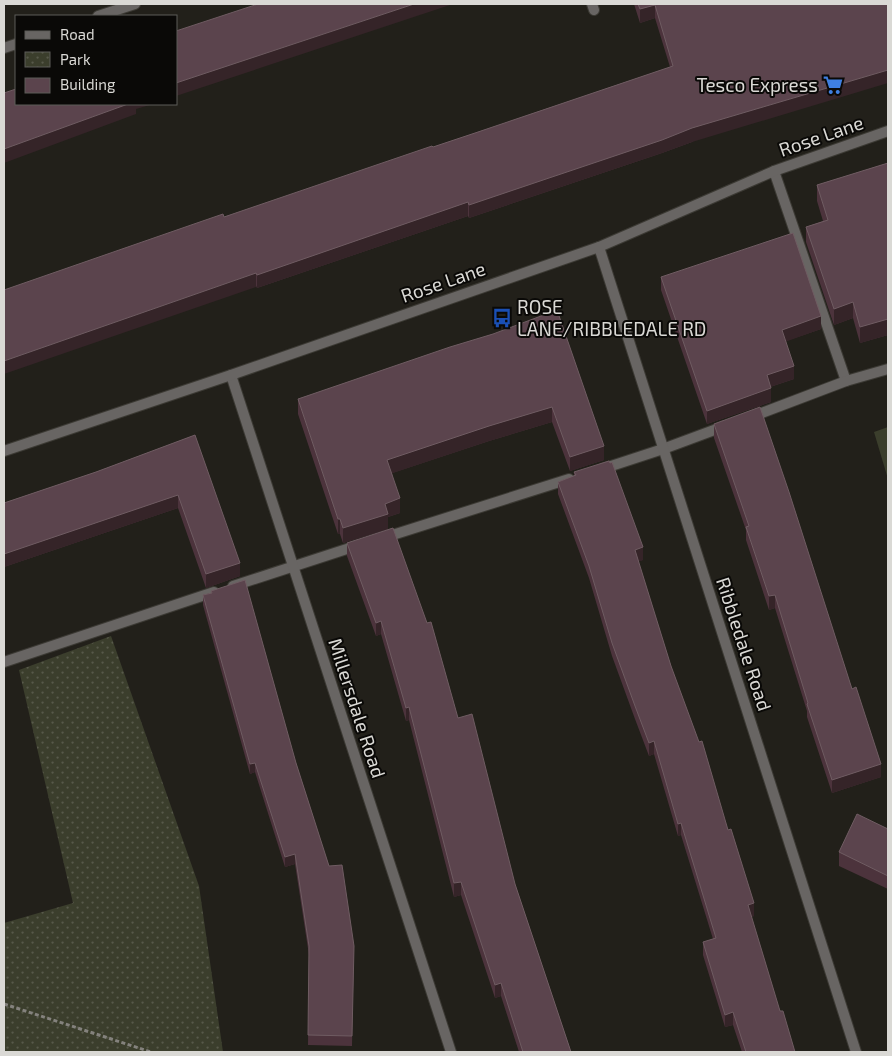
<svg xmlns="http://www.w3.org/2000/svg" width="892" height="1056" font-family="'Exo 2',sans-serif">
	<defs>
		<pattern id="park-dots" width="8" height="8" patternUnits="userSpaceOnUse" patternTransform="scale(1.25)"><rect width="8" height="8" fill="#3b3e2c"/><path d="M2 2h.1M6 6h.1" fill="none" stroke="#57594a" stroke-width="1.8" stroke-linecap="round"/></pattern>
	</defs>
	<rect width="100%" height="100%" fill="#22201a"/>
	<polygon fill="#3b3e2c" points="888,427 888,479 874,432"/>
	<polygon fill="url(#park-dots)" points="111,636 199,886 223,1052 4,1052 4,923 73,903 19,670"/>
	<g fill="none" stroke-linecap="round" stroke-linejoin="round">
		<defs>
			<g id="service">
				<polyline points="592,4 594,10"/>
				<polyline points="774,171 846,381"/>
				<polyline points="751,417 846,381 888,369"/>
				<polyline points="602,469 663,449 725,426"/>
				<polyline points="383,538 569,479"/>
				<polyline points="233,586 359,545"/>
				<polyline points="4,662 214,592"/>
			</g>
			<g id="minor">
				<polyline points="98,16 135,4"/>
				<polyline points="4,48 16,44"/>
				<polyline points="599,247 856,1052"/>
				<polyline points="231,375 451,1052"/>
			</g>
			<polyline id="tertiary" points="4,451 231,375 599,247 774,171 888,131"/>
		</defs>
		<use href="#service" stroke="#3c3a34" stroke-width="12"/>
		<use href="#minor" stroke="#3c3a34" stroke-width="12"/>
		<use href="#tertiary" stroke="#3c3a34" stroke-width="12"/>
		<polyline stroke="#84827d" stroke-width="3" stroke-dasharray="4 2.5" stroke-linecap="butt" points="4,1004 151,1052"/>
		<use href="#service" stroke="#686563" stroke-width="10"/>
		<use href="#minor" stroke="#686563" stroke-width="10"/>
		<use href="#tertiary" stroke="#686563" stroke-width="10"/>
	</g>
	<g fill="#4c333c">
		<polygon points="634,4 888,4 692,142 662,153 552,190 469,218 468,216 257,288 224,217 475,133 670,67 655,18 640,23"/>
		<polygon points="888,163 888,335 860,343 853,318 834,325 806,242 806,227 823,221 817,201 817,185"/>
		<polygon points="661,277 821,329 786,341 794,379 770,387 771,402 707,424 661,290"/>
		<polygon points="493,334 604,460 570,471 552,422 489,441 392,473 400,513 388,517 388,529 343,543 340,534 338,534 298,414 298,399"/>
		<polygon points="714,424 852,689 881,777 832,793 807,717 807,711 775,608 769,610 746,540 746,530 714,438"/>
		<polygon points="195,435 240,576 206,588 178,508 4,567 4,503 96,472"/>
		<polygon points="574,472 643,560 638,561 671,666 728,830 754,916 751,917 780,1011 795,1052 742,1052 733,1025 725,1027 703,955 703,942 713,939 681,835 678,836 654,754 649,756 635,719 612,656 589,578 558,494 558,482 574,476"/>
		<polygon points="347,543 458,718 515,884 571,1052 519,1052 501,996 495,998 461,895 454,897 409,720 406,721 381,634 376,636 347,556"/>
		<polygon points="211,591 296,763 354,946 352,1046 308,1045 309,955 295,864 285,867 255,772 250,774 203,605 203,595 211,593"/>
		<polygon points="888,829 888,889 839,866 839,852"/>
	</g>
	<g fill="#352428">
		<polygon points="414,4 453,4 176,96 176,83"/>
		<polygon points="655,5 655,18 640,23 640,9"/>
		<polygon points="888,70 888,83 692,142 662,153 469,218 469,205 692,128"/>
		<polygon points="128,104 153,104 136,109 136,114 4,163 4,149"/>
		<polygon points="468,202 468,216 257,288 257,275"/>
		<polygon points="256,273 256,287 4,374 4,361"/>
		<polygon points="853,302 853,318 834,325 834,309"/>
		<polygon points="821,316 821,329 782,343 782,330"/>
		<polygon points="888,319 888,335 860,343 860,327"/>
		<polygon points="794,366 794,379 767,388 767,375"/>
		<polygon points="771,388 771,402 707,424 707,411"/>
		<polygon points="552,407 552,422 489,441 387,475 387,460 489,426"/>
		<polygon points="604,446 604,460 570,471 570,457"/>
		<polygon points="178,495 178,508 4,567 4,554"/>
		<polygon points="400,498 400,513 388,517 388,529 343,543 343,528 385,504"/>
		<rect x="338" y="519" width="2" height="15"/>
		<polygon points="643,547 643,560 635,563 635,550"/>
		<polygon points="240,563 240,576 206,588 206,574"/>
		<polygon points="775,595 775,608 769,610 769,596"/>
		<polygon points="381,621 381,634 376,636 376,623"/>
		<polygon points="409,707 409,720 406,721 406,708"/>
		<polygon points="654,741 654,754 649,756 649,743"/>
		<polygon points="255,763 255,772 250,774 250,764"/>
		<polygon points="881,764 881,777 832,793 832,780"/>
		<polygon points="681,823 681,835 678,836 678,824"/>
		<polygon points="295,854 295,864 285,867 285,857"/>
		<polygon points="461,882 461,895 454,897 454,883"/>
		<polygon points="754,903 754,916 748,918 748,905"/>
		<polygon points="501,983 501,996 495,998 495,985"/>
		<polygon points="733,1012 733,1025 725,1027 725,1015"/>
	</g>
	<g fill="#5b444d" stroke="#6f5c62">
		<polygon points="258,4 414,4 176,83 176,31"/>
		<polygon points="638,4 888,4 888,70 692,128 662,140 552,177 469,205 468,202 257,275 256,273 4,361 4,290 194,224 223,214 224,217 432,146 433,147 475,133 673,66 655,5 640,9"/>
		<polygon points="16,89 16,104 128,104 4,149 4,93"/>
		<polygon points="888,163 888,319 860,327 853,302 834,309 806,227 828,220 817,185"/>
		<polygon points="793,233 821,316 782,330 794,366 767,375 771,388 707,411 661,277"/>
		<polygon points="557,310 604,446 570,457 552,407 489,426 387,460 400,498 385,504 388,514 343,528 340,519 338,519 298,399 450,347 493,334"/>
		<polygon points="760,407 789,492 852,689 856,687 881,764 832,780 807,704 808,703 775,595 769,596 746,527 749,526 714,424"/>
		<polygon points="195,435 240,563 206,574 178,495 4,554 4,503 96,472"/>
		<polygon points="609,461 610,463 612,462 643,547 635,550 671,666 699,742 702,741 728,830 731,829 754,903 748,905 780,1011 783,1011 795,1052 746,1052 733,1012 725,1015 703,942 716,938 681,823 678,824 654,741 649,743 635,706 612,643 589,566 558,482 576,475 574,472"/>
		<polygon points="393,528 427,623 431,622 458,718 472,714 515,884 571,1052 523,1052 501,983 495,985 461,882 454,883 409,707 406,708 381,621 376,623 347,543"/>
		<polygon points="245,580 296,763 329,866 342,865 354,946 352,1036 308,1035 309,946 295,854 285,857 255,763 250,764 203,595 212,593 211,591"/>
		<polygon points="857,814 888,829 888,876 839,852"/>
	</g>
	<defs>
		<symbol id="supermarket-bare" viewBox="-9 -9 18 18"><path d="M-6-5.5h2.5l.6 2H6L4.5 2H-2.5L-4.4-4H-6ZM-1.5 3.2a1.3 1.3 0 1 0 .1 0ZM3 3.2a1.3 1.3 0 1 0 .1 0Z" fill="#3f7fe0" stroke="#0a0907" stroke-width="2.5" paint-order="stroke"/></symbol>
		<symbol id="bus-bare" viewBox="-9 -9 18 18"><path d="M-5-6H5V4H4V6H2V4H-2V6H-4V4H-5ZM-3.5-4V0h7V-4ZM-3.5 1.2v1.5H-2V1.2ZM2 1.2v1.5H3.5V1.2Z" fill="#1a4fb4" stroke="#0a0907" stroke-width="2.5" paint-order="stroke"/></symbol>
	</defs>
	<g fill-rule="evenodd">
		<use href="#supermarket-bare" x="819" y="71" width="28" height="28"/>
		<use href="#bus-bare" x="488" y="304" width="28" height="28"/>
	</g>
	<g text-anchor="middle" stroke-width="4" stroke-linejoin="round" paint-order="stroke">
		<g font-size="19" fill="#dad9d5" stroke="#0a0907" text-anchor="end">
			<text x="818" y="92">Tesco Express</text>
			<text x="517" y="314" text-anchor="start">ROSE<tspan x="517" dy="22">LANE/RIBBLEDALE RD</tspan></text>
		</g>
		<g font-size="19" fill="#dad9d5" stroke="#0a0907">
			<text transform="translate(821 136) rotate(-19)" y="7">Rose Lane</text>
			<text transform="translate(443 282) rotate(-19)" y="7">Rose Lane</text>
			<text transform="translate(744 644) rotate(72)" y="7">Ribbledale Road</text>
			<text transform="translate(357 708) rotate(72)" y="7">Millersdale Road</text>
		</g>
	</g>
	<rect width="892" height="1056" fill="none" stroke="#dad9d5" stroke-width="10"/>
	<rect x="15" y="15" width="162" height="90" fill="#0a0907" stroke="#5d5c59"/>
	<rect x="25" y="31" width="25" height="8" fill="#686563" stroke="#5d5c59"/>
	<text x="60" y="40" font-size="15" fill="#dad9d5">Road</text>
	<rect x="25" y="52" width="25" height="15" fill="url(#park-dots)" stroke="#5d5c59"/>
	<text x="60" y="65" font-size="15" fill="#dad9d5">Park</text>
	<rect x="25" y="78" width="25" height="15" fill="#5b444d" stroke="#5d5c59"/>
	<text x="60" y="90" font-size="15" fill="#dad9d5">Building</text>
</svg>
